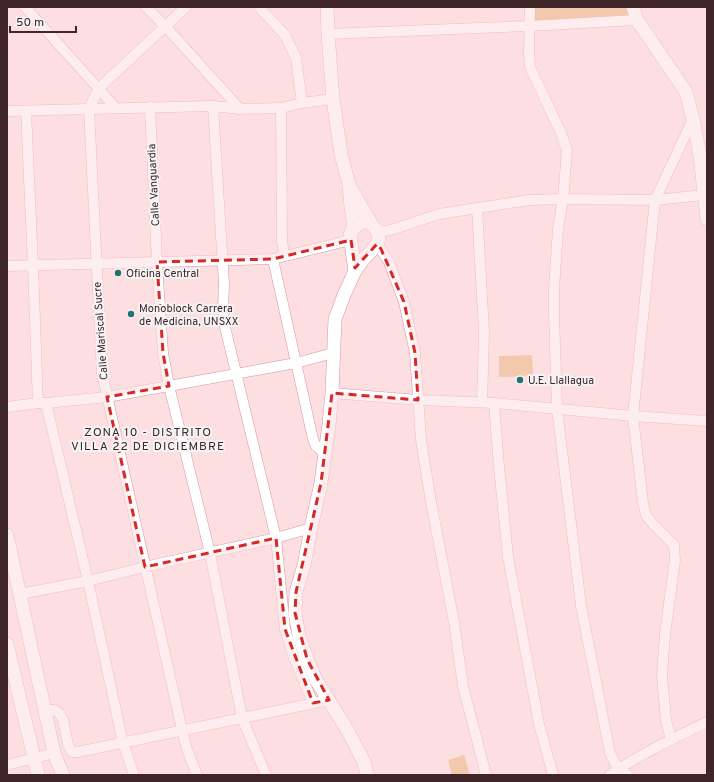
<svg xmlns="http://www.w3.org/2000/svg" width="714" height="782" font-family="Overpass,sans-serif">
	<rect width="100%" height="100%" fill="#fddfe2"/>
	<g fill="#e7af6e">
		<polygon points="530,7 633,7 637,20 529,26"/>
		<polygon points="532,355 533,376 499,377 499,356"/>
		<polygon points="464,755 470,775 452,775 448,760"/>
	</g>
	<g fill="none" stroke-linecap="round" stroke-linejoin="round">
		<defs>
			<g id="minor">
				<polyline points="25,7 116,108"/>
				<polyline points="146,7 165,26 240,109"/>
				<polyline points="186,7 99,88 89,109 102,373 182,730 187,749 197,775"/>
				<polyline points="259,7 285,35 296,58 302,103"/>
				<polyline points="530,7 529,52 530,67 561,133 567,150 563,199 558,229 554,289 554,314 557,409 581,606 610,753 618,769 628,775"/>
				<polyline points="328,34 529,26 637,20"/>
				<polyline points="213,106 224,284 223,310 225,327 276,538 285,629 293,655 313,703"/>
				<polyline points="150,107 157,262 163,353 169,386 210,553 242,718 266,775"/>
				<polyline points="281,108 282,240 284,256"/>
				<polyline points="7,111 213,106 240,109 281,108 302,103 333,99"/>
				<polyline points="26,111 33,266 38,403"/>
				<polyline points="477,208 484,332 482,402"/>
				<polyline points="378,232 391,230 439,214 529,200 563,199 655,200 704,195"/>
				<polyline points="377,244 389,262 404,302 415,353 421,440 431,502 454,622 463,686 486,775"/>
				<polyline points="273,259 313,439 316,446 325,454"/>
				<polyline points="7,266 273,259 351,240"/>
				<polyline points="332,393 418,400 494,403 633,416 707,421"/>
				<polyline points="46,403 88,581 123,743 134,775"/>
				<polyline points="494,403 499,467 508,557 539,724 553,775"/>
				<polyline points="7,407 38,403 46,403 107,397 169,386 296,363 333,353"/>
				<polyline points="20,594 88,581 145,567 276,538 311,528"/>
				<polyline points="45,710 54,710 59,713 63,719 68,745 72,752 78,752 329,700"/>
				<polyline points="671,740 666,720 662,676 665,634 675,560 674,545 653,524 646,515 643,503 633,416 655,200 693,119"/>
				<polyline points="7,765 54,753"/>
				<path d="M610,775C640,754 674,738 707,722"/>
			</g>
			<g id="tertiary">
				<polyline points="327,7 328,34 333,99 341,154 349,185 351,207 354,227"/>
				<polyline points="633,7 637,20 686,92 693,119 700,156 707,219"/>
				<polyline points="349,185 372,225 378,232 379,240 375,247 362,261 355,271 344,295 335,319 332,393 329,424 321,483 311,528 304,565 296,592 295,613 299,636 307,659 316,680 348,731 364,762 367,775"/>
				<path d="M355,271L350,235C352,229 356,225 362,223"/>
				<polyline points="7,535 54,753 63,775"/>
				<polyline points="7,644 38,775"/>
			</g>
		</defs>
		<use href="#minor" stroke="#da959f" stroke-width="11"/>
		<use href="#tertiary" stroke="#da959f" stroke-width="14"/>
		<use href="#minor" stroke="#fff" stroke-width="10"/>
		<use href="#tertiary" stroke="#fff" stroke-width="13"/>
	</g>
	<path d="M0 0H714V782H0ZM351,240L355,268L377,244L381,249L404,302L415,353L418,400L332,393L321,483L296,592L295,613L307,659L329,700L313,703L285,629L276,538L145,567L107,397L169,386L163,353L157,262L273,259Z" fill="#fddfe2" fill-opacity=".55" fill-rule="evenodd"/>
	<path fill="none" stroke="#d62828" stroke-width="3" stroke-dasharray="8 5" stroke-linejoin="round" d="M351,240L355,268L377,244L381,249L404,302L415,353L418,400L332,393L321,483L296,592L295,613L307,659L329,700L313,703L285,629L276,538L145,567L107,397L169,386L163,353L157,262L273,259Z"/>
	<g fill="#27716d" stroke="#f4f4f4" stroke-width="1.5">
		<circle cx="118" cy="273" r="4"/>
		<circle cx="131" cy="314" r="4"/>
		<circle cx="520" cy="380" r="4"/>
	</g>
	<g text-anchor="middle" stroke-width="4" stroke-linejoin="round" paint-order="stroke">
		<g font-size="11" fill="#3f2428" stroke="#f4f4f4">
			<text transform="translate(153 185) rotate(-93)" y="4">Calle Vanguardia</text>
			<text transform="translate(100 331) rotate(-94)" y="4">Calle Mariscal Sucre</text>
		</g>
		<g font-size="11" fill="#3f2428" stroke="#f4f4f4" text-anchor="start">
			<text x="126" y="277">Oficina Central</text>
			<text x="139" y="312">Monoblock Carrera<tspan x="139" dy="13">de Medicina, UNSXX</tspan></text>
			<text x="528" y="384">U.E. Llallagua</text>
		</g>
		<g font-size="12" letter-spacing="1" fill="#3f2428" stroke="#f4f4f4">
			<text x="148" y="436">ZONA 10 - DISTRITO<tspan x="148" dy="14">VILLA 22 DE DICIEMBRE</tspan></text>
		</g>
	</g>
	<rect width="714" height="782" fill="none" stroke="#3f2428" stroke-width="16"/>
	<path d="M10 26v6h66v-6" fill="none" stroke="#3f2428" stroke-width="2"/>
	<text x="16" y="26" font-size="12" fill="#3f2428" stroke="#f4f4f4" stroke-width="3" paint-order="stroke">50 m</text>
</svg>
